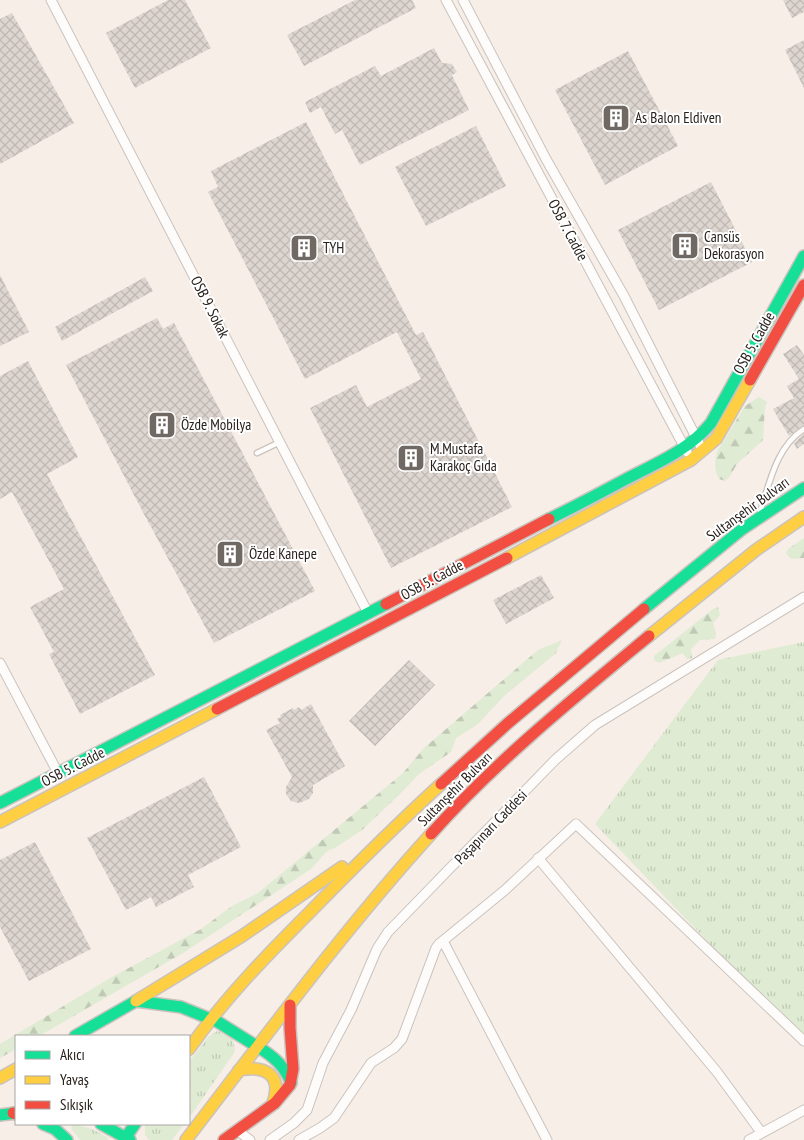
<svg xmlns="http://www.w3.org/2000/svg" width="804" height="1140" font-family="'PT Sans Narrow',sans-serif">
	<defs>
		<pattern id="grass-tufts" width="24" height="20" patternUnits="userSpaceOnUse" patternTransform="scale(1.25)"><rect width="24" height="20" fill="#dfebd3"/><path d="M3 7l-1-3M5 7V3M7 7l1-3M15 17l-1-3M17 17v-4M19 17l1-3" fill="none" stroke="#bfc9b5"/></pattern>
		<pattern id="forest-firs" width="22" height="20" patternUnits="userSpaceOnUse" patternTransform="scale(1.25)"><rect width="22" height="20" fill="#dfebd3"/><path d="M5 1l3.5 6h-7zM16 11l3.5 6h-7z" fill="#bfc9b5"/></pattern>
		<pattern id="building-cross-hatch" width="8" height="8" patternUnits="userSpaceOnUse" patternTransform="scale(1.25)"><rect width="8" height="8" fill="#ddd6d0"/><path d="M0 0l8 8M0 8l8-8" fill="none" stroke="#beb7b2"/></pattern>
	</defs>
	<rect width="100%" height="100%" fill="#f6eee7"/>
	<g fill="url(#grass-tufts)">
		<polygon points="804,642 804,1042 595,824 718,660"/>
		<polygon points="217,1031 222,1032 233,1040 235,1049 234,1053 189,1118 189,1062 208,1037"/>
		<polygon points="73,1124 92,1129 109,1138 107,1140 80,1140 71,1128"/>
		<polygon points="145,1124 184,1124 172,1140 149,1140 145,1135"/>
	</g>
	<g fill="url(#forest-firs)">
		<path d="M759,397L767,402L765,407L763,440L737,464L730,476L725,481L719,479C714,470 714,460 718,450L745,406Z"/>
		<polygon points="804,538 804,558 791,559 786,553 788,549"/>
		<polygon points="718,607 720,615 713,623 716,633 715,639 700,640 691,649 692,658 687,659 683,653 659,663 654,660 654,656 713,609"/>
		<polygon points="562,640 556,653 504,696 478,724 456,738 451,752 419,774 400,794 362,830 335,848 327,851 311,869 183,953 39,1036 16,1036 16,1049 0,1058 0,1044 112,977 201,929 232,906 258,893 403,773 424,748 538,650"/>
	</g>
	<g fill="url(#building-cross-hatch)">
		<polygon points="168,0 185,0 211,48 135,88 106,33"/>
		<polygon points="355,0 412,0 416,8 304,66 287,35"/>
		<polygon points="783,0 804,0 804,12 792,18"/>
		<polygon points="12,13 74,123 0,164 0,19"/>
		<polygon points="804,40 804,88 785,50"/>
		<polygon points="434,48 442,63 452,64 457,72 452,75 469,110 360,165 342,130 335,134 321,107 310,113 305,102 375,66 381,76"/>
		<polygon points="628,51 678,146 605,185 555,90"/>
		<polygon points="306,122 416,335 423,332 512,507 391,568 310,408 356,385 367,407 421,379 397,332 305,379 208,192 218,187 211,171"/>
		<polygon points="476,126 506,186 426,226 395,167"/>
		<polygon points="711,182 752,262 659,310 618,230"/>
		<polygon points="0,275 29,332 0,346"/>
		<polygon points="145,277 153,291 62,341 55,327"/>
		<polygon points="157,318 163,329 174,323 315,591 214,643 145,516 66,365"/>
		<polygon points="797,345 804,355 804,425 789,436 773,409 794,398 787,386 799,379 783,354"/>
		<polygon points="28,361 78,457 47,474 155,675 80,714 49,654 54,652 30,607 64,589 12,492 0,499 0,376"/>
		<polygon points="804,434 804,444 797,449 794,443"/>
		<polygon points="541,575 554,598 506,624 493,600"/>
		<polygon points="409,660 435,685 375,746 349,721"/>
		<polygon points="311,704 345,766 313,785 313,793 309,799 299,803 291,801 286,794 286,787 292,777 266,730 280,723 277,719 281,717 280,715 293,708 294,710 299,707 301,710"/>
		<polygon points="204,777 241,847 188,875 194,887 156,907 151,897 126,910 87,838"/>
		<polygon points="35,842 91,949 29,981 0,927 0,860"/>
	</g>
	<g fill="none" stroke-linecap="round" stroke-linejoin="round">
		<defs>
			<g id="lane">
				<polyline points="257,453 280,442"/>
				<path d="M760,512C770,482 776,447 804,429"/>
			</g>
			<g id="street">
				<polyline points="51,0 368,613"/>
				<polyline points="446,0 687,452"/>
				<polyline points="463,0 546,159 624,296 703,451"/>
				<polyline points="0,663 58,773"/>
				<polyline points="538,858 717,1072 761,1132"/>
				<polyline points="443,941 547,1140"/>
				<polyline points="237,1130 250,1140"/>
				<polyline points="270,1140 294,1123 307,1110 323,1063 351,1010 377,949 388,932 555,760 595,725 804,597"/>
				<polyline points="299,1140 320,1128 334,1118 371,1063 394,1048 402,1039 436,948 439,944 505,890 576,824 804,1041"/>
				<polyline points="749,1140 804,1110"/>
			</g>
			<g id="fast">
				<path d="M549,519C576,506 602,492 628,478C657,463 690,449 711,423L804,256"/>
				<polyline points="644,609 741,530 804,488"/>
				<polyline points="0,803 386,604"/>
				<polyline points="75,1036 136,1001 181,1007 218,1022 258,1047"/>
				<path d="M258,1047C273,1056 285,1066 291,1083"/>
				<polyline points="0,1115 16,1113"/>
				<polyline points="43,1124 55,1129 67,1140"/>
				<polyline points="101,1124 130,1140"/>
				<polyline points="124,1140 135,1124"/>
			</g>
			<g id="slow">
				<polyline points="507,558 691,460 716,439 750,380"/>
				<polyline points="649,636 756,550 804,517"/>
				<polyline points="0,822 217,709"/>
				<polyline points="136,1001 242,936 342,867"/>
				<path d="M189,1049C224,999 267,955 310,912C353,868 396,825 441,784"/>
				<path d="M239,1070C265,1065 283,1075 273,1103"/>
				<polyline points="0,1078 16,1069"/>
				<path d="M186,1140C266,1036 343,931 431,834"/>
			</g>
			<g id="jam">
				<polyline points="750,380 804,285"/>
				<polyline points="386,604 549,519"/>
				<polyline points="217,709 507,558"/>
				<polyline points="441,784 507,724 644,609"/>
				<path d="M431,834C496,761 574,698 649,636"/>
				<polyline points="13,1113 16,1114"/>
				<polyline points="224,1140 275,1103 290,1085 293,1069 290,1028 290,1005"/>
			</g>
		</defs>
		<use href="#lane" stroke="#cac3bd" stroke-width="7"/>
		<use href="#street" stroke="#cac3bd" stroke-width="11"/>
		<use href="#fast" stroke="#cac3bd" stroke-width="14"/>
		<use href="#slow" stroke="#cac3bd" stroke-width="14"/>
		<use href="#jam" stroke="#cac3bd" stroke-width="14"/>
		<use href="#lane" stroke="#fefcfb" stroke-width="4.5"/>
		<use href="#street" stroke="#fefcfb" stroke-width="9"/>
		<use href="#fast" stroke="#16e098" stroke-width="11"/>
		<use href="#slow" stroke="#ffcf43" stroke-width="11"/>
		<use href="#jam" stroke="#f24e42" stroke-width="11"/>
	</g>
	<defs>
		<symbol id="building-square" viewBox="-11 -11 22 22"><rect x="-9" y="-9" width="18" height="18" rx="4" fill="#706963" stroke="#fff"/><path d="M-4-6H4V6H1V3H-1V6H-4ZM-2.5-4.3h1.7v1.8h-1.7ZM.8-4.3h1.7v1.8H.8ZM-2.5-1h1.7V.8h-1.7ZM.8-1h1.7V.8H.8Z" fill="#fff"/></symbol>
	</defs>
	<g fill-rule="evenodd">
		<use href="#building-square" x="600" y="102" width="32" height="32"/>
		<use href="#building-square" x="669" y="230" width="32" height="32"/>
		<use href="#building-square" x="288" y="232" width="32" height="32"/>
		<use href="#building-square" x="146" y="409" width="32" height="32"/>
		<use href="#building-square" x="395" y="442" width="32" height="32"/>
		<use href="#building-square" x="214" y="538" width="32" height="32"/>
	</g>
	<g text-anchor="middle" stroke-width="4" stroke-linejoin="round" paint-order="stroke">
		<g font-size="15" fill="#28211c" stroke="#fff" text-anchor="start">
			<text x="635" y="123">As Balon Eldiven</text>
			<text x="704" y="242">Cansüs<tspan x="704" dy="17">Dekorasyon</tspan></text>
			<text x="323" y="253">TYH</text>
			<text x="181" y="430">Özde Mobilya</text>
			<text x="430" y="454">M.Mustafa<tspan x="430" dy="17">Karakoç Gıda</tspan></text>
			<text x="249" y="559">Özde Kanepe</text>
		</g>
		<g font-size="15" fill="#28211c" stroke="#fff">
			<text transform="translate(568 230) rotate(62)" y="5">OSB 7. Cadde</text>
			<text transform="translate(210 307) rotate(63)" y="5">OSB 9. Sokak</text>
			<text transform="translate(754 343) rotate(-61)" y="5">OSB 5. Cadde</text>
			<text transform="translate(748 509) rotate(-36)" y="5">Sultanşehir Bulvarı</text>
			<text transform="translate(432 580) rotate(-28)" y="5">OSB 5. Cadde</text>
			<text transform="translate(73 767) rotate(-27)" y="5">OSB 5. Cadde</text>
			<text transform="translate(455 789) rotate(-45)" y="5">Sultanşehir Bulvarı</text>
			<text transform="translate(491 827) rotate(-46)" y="5">Paşapınarı Caddesi</text>
		</g>
	</g>
	<rect x="15" y="1035" width="175" height="90" fill="#ffffff" stroke="#a9a6a4"/>
	<rect x="25" y="1051" width="25" height="8" fill="#16e098" stroke="#a9a6a4"/>
	<text x="60" y="1060" font-size="15" fill="#28211c">Akıcı</text>
	<rect x="25" y="1076" width="25" height="8" fill="#ffcf43" stroke="#a9a6a4"/>
	<text x="60" y="1085" font-size="15" fill="#28211c">Yavaş</text>
	<rect x="25" y="1101" width="25" height="8" fill="#f24e42" stroke="#a9a6a4"/>
	<text x="60" y="1110" font-size="15" fill="#28211c">Sıkışık</text>
</svg>
